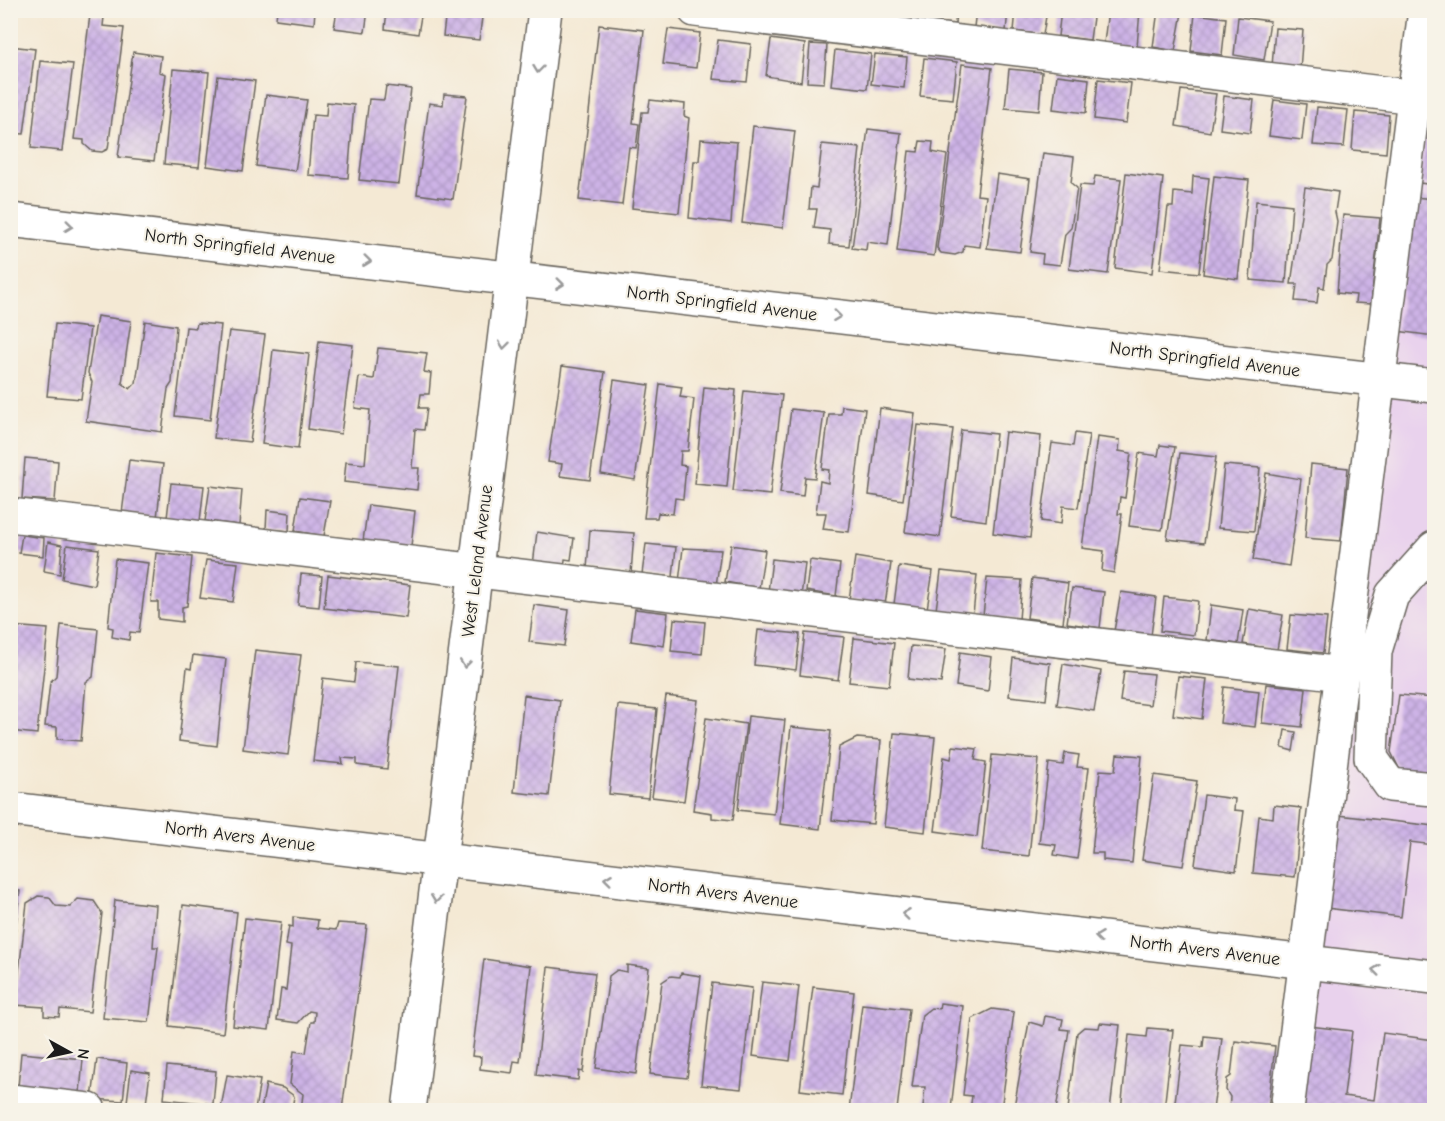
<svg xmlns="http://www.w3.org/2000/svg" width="1445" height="1121" font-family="'Comic Neue',sans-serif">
	<defs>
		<pattern id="building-cross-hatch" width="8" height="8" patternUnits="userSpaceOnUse" patternTransform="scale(1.5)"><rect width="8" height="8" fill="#cdb3e6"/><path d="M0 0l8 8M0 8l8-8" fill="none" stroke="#af99c5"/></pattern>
	</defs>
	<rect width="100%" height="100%" fill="#f7f3e8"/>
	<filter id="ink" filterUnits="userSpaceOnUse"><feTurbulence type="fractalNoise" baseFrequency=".0167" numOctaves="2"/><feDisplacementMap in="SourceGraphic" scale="12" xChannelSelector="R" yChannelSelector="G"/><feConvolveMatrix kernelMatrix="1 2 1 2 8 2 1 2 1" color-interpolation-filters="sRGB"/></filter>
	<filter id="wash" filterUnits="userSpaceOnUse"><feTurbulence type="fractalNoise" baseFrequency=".008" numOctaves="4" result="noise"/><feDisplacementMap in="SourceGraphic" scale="24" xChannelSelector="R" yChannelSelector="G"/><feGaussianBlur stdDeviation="1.35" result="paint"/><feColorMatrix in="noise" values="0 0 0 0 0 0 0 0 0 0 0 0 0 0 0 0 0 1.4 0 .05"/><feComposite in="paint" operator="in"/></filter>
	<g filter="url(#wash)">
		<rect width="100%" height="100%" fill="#f4e9d4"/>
		<polygon fill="#e9d2ed" points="1434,11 1434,1110 1286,1110"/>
		<g id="blocks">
			<g fill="url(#building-cross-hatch)">
				<polygon points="277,10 315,10 314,24 276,19"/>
				<polygon points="337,10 368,10 365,32 334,28"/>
				<polygon points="387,10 422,10 418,34 385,29"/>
				<polygon points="446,10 483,10 479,40 443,36"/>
				<polygon points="885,10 917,10 915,20 884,16"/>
				<polygon points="925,10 956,10 955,24 924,21"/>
				<polygon points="976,10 1008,10 1006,31 974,27"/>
				<polygon points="1016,10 1047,10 1043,35 1014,31"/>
				<polygon points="1061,10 1094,10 1090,40 1058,36"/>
				<polygon points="1108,10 1140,10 1137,47 1104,43"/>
				<polygon points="1158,10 1182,13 1175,51 1153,47"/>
				<polygon points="1195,14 1226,18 1222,55 1191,51"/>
				<polygon points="90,15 104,17 103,26 124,28 108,149 102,152 92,151 84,144 84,140 74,139"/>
				<polygon points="1238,17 1270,21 1264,60 1234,55"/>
				<polygon points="599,25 644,30 633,123 639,124 636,148 629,147 622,205 579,200"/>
				<polygon points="1275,28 1303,30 1300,70 1272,67"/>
				<polygon points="668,29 700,33 696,68 663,64"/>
				<polygon points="771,39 805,44 801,82 766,76"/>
				<polygon points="718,40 751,44 747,82 713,79"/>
				<polygon points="810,44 827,45 824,83 807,82"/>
				<polygon points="10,46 35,49 24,134 10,133"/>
				<polygon points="835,50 871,54 867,89 831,85"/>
				<polygon points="133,52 161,56 159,72 166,74 154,161 118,157"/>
				<polygon points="875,54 907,57 904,88 871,84"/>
				<polygon points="924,58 957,62 953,99 920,96"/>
				<polygon points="40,61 73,64 62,151 31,148"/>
				<polygon points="962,64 992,68 977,195 986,196 980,247 964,245 963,252 955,255 941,253 937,248"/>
				<polygon points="173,69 209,72 199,167 164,164"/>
				<polygon points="1009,69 1042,72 1039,111 1005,108"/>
				<polygon points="1057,75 1089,79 1086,113 1053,109"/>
				<polygon points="218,76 255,81 243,171 207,166"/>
				<polygon points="1098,79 1131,83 1126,123 1094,119"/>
				<polygon points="1433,81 1434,82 1434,185 1420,183"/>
				<polygon points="386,86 411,89 399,184 359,180 369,99 384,100"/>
				<polygon points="1181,90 1216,94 1210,132 1176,126"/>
				<polygon points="444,94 467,96 453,199 417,194 429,103 443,105"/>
				<polygon points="266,95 307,100 295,171 256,166"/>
				<polygon points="1224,96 1254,100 1250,133 1220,129"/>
				<polygon points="650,100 685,104 684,116 689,118 679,213 632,208 642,112 648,112"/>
				<polygon points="1274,100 1306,104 1302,140 1269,136"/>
				<polygon points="327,102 354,105 348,178 308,175 313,115 326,116"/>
				<polygon points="1317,107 1348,110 1344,147 1313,145"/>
				<polygon points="1355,112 1389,115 1386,153 1352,150"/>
				<polygon points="753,126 795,131 783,228 742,223"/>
				<polygon points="868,129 901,133 888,245 867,242 866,250 852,248"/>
				<polygon points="701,139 737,142 731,223 689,218 694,161 699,161"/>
				<polygon points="920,141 933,142 932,152 947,155 934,256 897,251 909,151 918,152"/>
				<polygon points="822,144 860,148 849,246 829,244 830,230 814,228 817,209 809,209 811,187 817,188"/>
				<polygon points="1043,153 1074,157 1071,183 1077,188 1071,228 1065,234 1060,265 1042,263 1043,254 1030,252"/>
				<polygon points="1126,173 1163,178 1152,273 1115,268"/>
				<polygon points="997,174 1030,179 1020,252 987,248"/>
				<polygon points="1095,176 1121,179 1108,274 1069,269 1080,185 1093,186"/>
				<polygon points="1193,176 1209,178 1199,273 1160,269 1168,207 1173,207 1174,192 1192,194"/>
				<polygon points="1214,176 1249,180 1238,279 1203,274"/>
				<polygon points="1305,187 1338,192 1335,212 1337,221 1332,260 1327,265 1324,288 1319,287 1317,303 1295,301 1297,284 1291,284"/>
				<polygon points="1414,197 1434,199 1434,336 1397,331"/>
				<polygon points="1256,201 1292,205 1286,283 1250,280"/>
				<polygon points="1343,215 1380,218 1371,304 1355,303 1356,295 1337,293"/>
				<polygon points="97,316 131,321 122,383 130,389 136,383 145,321 176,326 172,383 168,389 162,432 86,421 92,382 88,373"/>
				<polygon points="197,323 221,325 210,420 175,416 186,327 196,328"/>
				<polygon points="55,324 90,328 81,399 47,396"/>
				<polygon points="229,331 265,335 250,442 214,438"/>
				<polygon points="319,341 353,345 341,434 308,429"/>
				<polygon points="378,348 427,353 424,372 431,373 429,394 421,394 419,408 427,408 424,430 415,429 412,468 419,468 417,490 344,482 346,462 365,464 370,410 355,408 359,377 374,379"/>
				<polygon points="273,350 309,354 298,449 262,444"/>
				<polygon points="562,366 605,372 590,480 560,476 562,464 548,462"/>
				<polygon points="614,380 649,385 635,480 601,474"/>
				<polygon points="660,384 682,387 680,397 694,399 688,451 681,451 680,465 686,466 683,499 675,498 673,514 658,513 657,518 644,518"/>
				<polygon points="704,387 736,390 727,487 695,484"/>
				<polygon points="744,391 782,395 770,495 733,491"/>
				<polygon points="842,406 865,409 849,532 823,529 826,513 816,513 820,481 828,483 829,470 822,469 829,414 841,414"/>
				<polygon points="880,408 915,413 903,500 869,495"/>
				<polygon points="791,409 824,413 815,478 805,477 803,496 780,493"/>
				<polygon points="918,425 953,429 940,537 905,532"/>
				<polygon points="961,430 996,434 986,521 951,516"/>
				<polygon points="1005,432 1041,436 1030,538 993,533"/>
				<polygon points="1075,433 1089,435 1078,508 1063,506 1061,524 1041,521 1052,443 1073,446"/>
				<polygon points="1097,437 1120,440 1119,451 1131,453 1125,498 1120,497 1118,514 1122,514 1114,573 1102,571 1104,551 1082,548"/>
				<polygon points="1160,445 1175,447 1162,530 1129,526 1139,453 1158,456"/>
				<polygon points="1180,453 1216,457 1204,543 1167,539"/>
				<polygon points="25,458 58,461 55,501 22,499"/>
				<polygon points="129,460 163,464 157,518 122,513"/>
				<polygon points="1311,464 1348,468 1341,541 1305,538"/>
				<polygon points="1224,465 1260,468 1254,531 1218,528"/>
				<polygon points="1266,473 1301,479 1289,566 1253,560"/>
				<polygon points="171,483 204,486 200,521 167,518"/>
				<polygon points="210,486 242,490 239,525 205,521"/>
				<polygon points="300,497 330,501 324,536 295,531"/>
				<polygon points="368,505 415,511 411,546 363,541"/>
				<polygon points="267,510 290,513 289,531 266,529"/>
				<polygon points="590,530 634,533 631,574 587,569"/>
				<polygon points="537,532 574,538 571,560 565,559 564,570 533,565"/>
				<polygon points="22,535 44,538 43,556 19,553"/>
				<polygon points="48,542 62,545 60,574 44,571"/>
				<polygon points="646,544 676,547 673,577 642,574"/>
				<polygon points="67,545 99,549 94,585 62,579"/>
				<polygon points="731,545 765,550 759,588 725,582"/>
				<polygon points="683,548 721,550 716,586 679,582"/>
				<polygon points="156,553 192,557 187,606 182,607 182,622 158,619 158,602 151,602"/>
				<polygon points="855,557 891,563 885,605 849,600"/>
				<polygon points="115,559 148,563 139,633 130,632 129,640 112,637 113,628 108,627"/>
				<polygon points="772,559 805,563 801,597 768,592"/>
				<polygon points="206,560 238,563 233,602 200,598"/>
				<polygon points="810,560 840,564 836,596 806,591"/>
				<polygon points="899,566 933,571 927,609 894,604"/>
				<polygon points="941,571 977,575 973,615 936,610"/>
				<polygon points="301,574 322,576 319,607 298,605"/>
				<polygon points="328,575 410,585 406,618 324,608"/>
				<polygon points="987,578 1022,580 1019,620 983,616"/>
				<polygon points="1032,578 1068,583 1063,623 1027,618"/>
				<polygon points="1072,588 1104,592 1100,628 1067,623"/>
				<polygon points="1121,592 1156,597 1151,636 1114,631"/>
				<polygon points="1164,597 1198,601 1194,635 1160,631"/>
				<polygon points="534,605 569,610 564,646 529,642"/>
				<polygon points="1211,605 1243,610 1238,644 1207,640"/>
				<polygon points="635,609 668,613 664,646 631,641"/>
				<polygon points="1249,609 1283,615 1277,650 1243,644"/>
				<polygon points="1291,615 1327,618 1323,653 1287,649"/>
				<polygon points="674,619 705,622 702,654 671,651"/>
				<polygon points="61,625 98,629 93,677 86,682 81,741 57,739 57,727 45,726 50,682 56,676"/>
				<polygon points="11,626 48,629 37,734 10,731"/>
				<polygon points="758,630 800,634 796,670 754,665"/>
				<polygon points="805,633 844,637 838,680 800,675"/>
				<polygon points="854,638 894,643 889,686 849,682"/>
				<polygon points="911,646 946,649 941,683 908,679"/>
				<polygon points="255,650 301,655 288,755 243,749"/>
				<polygon points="960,652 992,657 988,691 956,686"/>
				<polygon points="193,655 226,659 217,746 179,741 187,668 191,669"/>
				<polygon points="1013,658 1050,663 1046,700 1009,696"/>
				<polygon points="356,662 399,666 387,769 357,765 357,759 342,758 343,764 313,761 323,678 354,682"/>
				<polygon points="1063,664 1101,671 1094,711 1057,705"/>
				<polygon points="1124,671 1154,674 1150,705 1120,701"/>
				<polygon points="1178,676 1207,679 1202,719 1173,715"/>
				<polygon points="1266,684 1306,688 1302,727 1262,723"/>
				<polygon points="1224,687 1259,691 1255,727 1220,723"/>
				<polygon points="524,695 560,700 549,796 514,792"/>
				<polygon points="1399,695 1434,698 1434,773 1400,770 1391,752"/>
				<polygon points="666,696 698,700 684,801 652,797"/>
				<polygon points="618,705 657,709 648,798 609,794"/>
				<polygon points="748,716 785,720 774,814 738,810"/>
				<polygon points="706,718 746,724 733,820 712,818 712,813 693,810"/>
				<polygon points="791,727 831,731 820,829 780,824"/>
				<polygon points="1285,730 1296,732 1293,751 1282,748"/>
				<polygon points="894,733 935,737 925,832 884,827"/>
				<polygon points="857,738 881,740 873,824 832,820 839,747"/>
				<polygon points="953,746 977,749 975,760 986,762 977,837 935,831 944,757 951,759"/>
				<polygon points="1065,753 1079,755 1077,767 1089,768 1077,859 1054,855 1056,845 1039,843 1049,763 1063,765"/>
				<polygon points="1117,754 1142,756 1132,863 1103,860 1103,853 1092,853 1100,770 1115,771"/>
				<polygon points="992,755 1039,759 1029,856 982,851"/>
				<polygon points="1154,775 1197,781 1183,866 1142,860"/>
				<polygon points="1204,795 1235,799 1234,810 1244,811 1236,871 1195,865"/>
				<polygon points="1274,805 1301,808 1295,877 1253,873 1259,816 1273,818"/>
				<polygon points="1338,815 1434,826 1434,845 1410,842 1401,917 1326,908"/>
				<polygon points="10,890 20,891 12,958 10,957"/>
				<polygon points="38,896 49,897 56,906 70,907 78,899 94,901 102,913 90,1012 60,1009 59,1017 44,1016 44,1007 15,1005 27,903"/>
				<polygon points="115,900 156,905 153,947 158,947 149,1022 103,1018"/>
				<polygon points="183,905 237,912 223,1033 169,1026"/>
				<polygon points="293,917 318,920 317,928 336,930 338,923 367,925 342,1110 301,1110 303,1094 290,1084 294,1051 306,1053 311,1022 314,1022 315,1012 309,1011 298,1023 277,1020 281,989 286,990 291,946 286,945 289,926 293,927"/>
				<polygon points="245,918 281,922 269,1030 233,1026"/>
				<polygon points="484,959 531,966 520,1062 514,1061 512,1073 480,1069 481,1057 472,1056"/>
				<polygon points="627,965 649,968 636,1074 596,1068 609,976 617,970 627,972"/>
				<polygon points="548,967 595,973 583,1072 579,1071 578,1080 536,1075"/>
				<polygon points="681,973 701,976 687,1078 650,1074 662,982 671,976 680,977"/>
				<polygon points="762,982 799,986 790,1061 753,1056"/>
				<polygon points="712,983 752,988 741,1089 701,1085"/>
				<polygon points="813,987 854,992 842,1095 800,1090"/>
				<polygon points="940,1003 963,1006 951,1109 923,1106 925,1087 912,1087 922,1015 931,1008 939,1009"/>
				<polygon points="862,1004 909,1009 897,1110 849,1110"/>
				<polygon points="992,1009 1014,1012 1001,1110 970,1110 972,1096 963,1095 972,1019"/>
				<polygon points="1045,1016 1063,1019 1061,1029 1069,1030 1056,1110 1028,1110 1014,1107 1029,1022 1043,1026"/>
				<polygon points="1100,1023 1120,1025 1110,1110 1068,1110 1077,1033 1084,1027 1099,1028"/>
				<polygon points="1309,1026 1352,1031 1344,1096 1374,1100 1383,1033 1434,1040 1434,1110 1298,1110"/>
				<polygon points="1148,1028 1173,1030 1164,1110 1121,1110 1129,1035 1147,1037"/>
				<polygon points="1204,1036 1222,1038 1213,1110 1174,1110 1182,1045 1203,1047"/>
				<polygon points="1235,1041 1275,1046 1268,1110 1229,1110 1230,1097 1226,1090 1227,1079 1231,1076"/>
				<polygon points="21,1053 83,1059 80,1093 18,1087"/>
				<polygon points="97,1059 127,1063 123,1101 92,1099"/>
				<polygon points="167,1066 216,1071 213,1104 164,1099"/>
				<polygon points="131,1070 150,1073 146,1104 127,1102"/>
				<polygon points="227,1075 260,1080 255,1110 221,1108"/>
				<polygon points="266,1084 283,1088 294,1096 292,1110 261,1110"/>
			</g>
		</g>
	</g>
	<g filter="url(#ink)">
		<use href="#blocks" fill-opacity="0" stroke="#68645c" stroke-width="1.5"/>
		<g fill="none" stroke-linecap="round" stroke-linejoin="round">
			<defs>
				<g id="minor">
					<polyline points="695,10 1415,97"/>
					<polyline points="10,220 1434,386"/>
					<polyline points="10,515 1342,674"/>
					<polyline points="1434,548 1392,595 1375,651 1371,758 1390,785 1434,789"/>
					<polyline points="10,809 1434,977"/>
					<polyline points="10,1101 89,1110"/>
					<polyline points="409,1110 545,10"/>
					<polyline points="1287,1110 1425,10"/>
				</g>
			</defs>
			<use href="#minor" stroke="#68645c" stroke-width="36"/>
			<use href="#minor" stroke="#fff" stroke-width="33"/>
		</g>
		<defs><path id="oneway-chevron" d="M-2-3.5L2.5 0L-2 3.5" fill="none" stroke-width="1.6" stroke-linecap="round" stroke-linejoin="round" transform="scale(1.5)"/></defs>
		<g stroke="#999">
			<use href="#oneway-chevron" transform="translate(538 69) rotate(97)"/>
			<use href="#oneway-chevron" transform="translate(69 226) rotate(7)"/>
			<use href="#oneway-chevron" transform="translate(367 261) rotate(7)"/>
			<use href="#oneway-chevron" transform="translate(560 284) rotate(7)"/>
			<use href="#oneway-chevron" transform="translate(837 316) rotate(7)"/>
			<use href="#oneway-chevron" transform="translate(504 345) rotate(97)"/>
			<use href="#oneway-chevron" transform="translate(465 664) rotate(97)"/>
			<use href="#oneway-chevron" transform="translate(608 879) rotate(-173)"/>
			<use href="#oneway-chevron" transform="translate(436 899) rotate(97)"/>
			<use href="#oneway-chevron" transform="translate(906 914) rotate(-173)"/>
			<use href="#oneway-chevron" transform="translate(1099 937) rotate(-173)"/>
			<use href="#oneway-chevron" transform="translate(1376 970) rotate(-173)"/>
		</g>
	</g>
	<g text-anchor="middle" stroke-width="4.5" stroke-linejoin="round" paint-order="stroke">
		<g font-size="18" fill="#1c1c1c" stroke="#f7f3e8">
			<text transform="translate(240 246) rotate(7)" y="6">North Springfield Avenue</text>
			<text transform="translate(722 303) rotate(7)" y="6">North Springfield Avenue</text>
			<text transform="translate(1205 359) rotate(7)" y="6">North Springfield Avenue</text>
			<text transform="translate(477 561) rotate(-83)" y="6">West Leland Avenue</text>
			<text transform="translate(240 836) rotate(7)" y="6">North Avers Avenue</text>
			<text transform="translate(723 893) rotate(7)" y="6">North Avers Avenue</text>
			<text transform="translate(1205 950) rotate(7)" y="6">North Avers Avenue</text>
		</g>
	</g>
	<rect width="1445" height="1121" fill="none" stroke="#f7f3e8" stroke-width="36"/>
	<g transform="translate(69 1052) rotate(98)" stroke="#f7f3e8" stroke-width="4.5" paint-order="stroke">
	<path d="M0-4.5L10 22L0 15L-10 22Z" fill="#1c1c1c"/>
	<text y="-9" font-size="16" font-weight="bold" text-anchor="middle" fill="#1c1c1c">N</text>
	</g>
</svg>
